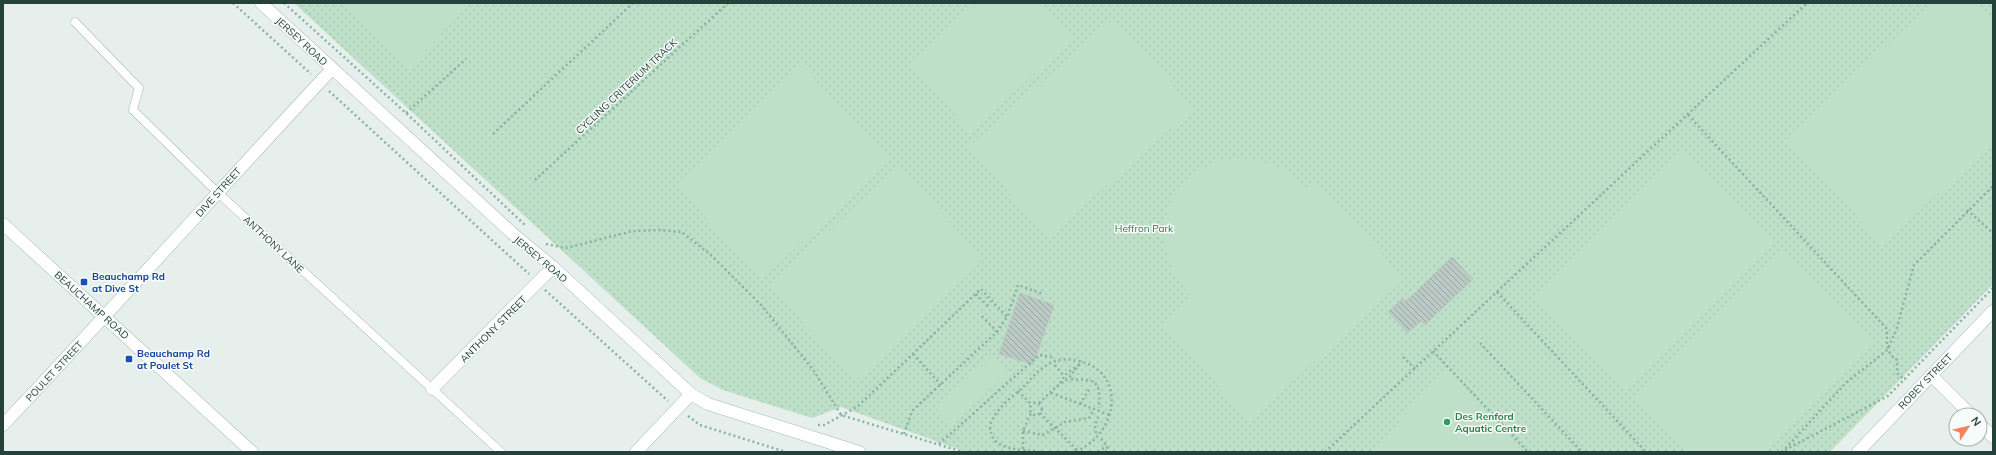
<svg xmlns="http://www.w3.org/2000/svg" width="1996" height="455" font-family="Mulish,sans-serif">
	<defs>
		<pattern id="park-dots" width="8" height="8" patternUnits="userSpaceOnUse"><rect width="8" height="8" fill="#bfe0c8"/><path d="M2 2h.1M6 6h.1" fill="none" stroke="#a4c1ad" stroke-width="1.8" stroke-linecap="round"/></pattern>
		<pattern id="building-back-hatch" width="6" height="6" patternUnits="userSpaceOnUse"><rect width="6" height="6" fill="#bbcac4"/><path d="M-1 5l2 2M0 0l6 6M5-1l2 2" fill="none" stroke="#98a6a0"/></pattern>
	</defs>
	<rect width="100%" height="100%" fill="#e6efeb"/>
	<polygon fill="url(#park-dots)" points="294,3 1993,3 1993,284 1830,452 966,452 841,407 812,418 723,390 700,378"/>
	<g fill="#bfe0c8">
		<polygon points="342,3 471,3 410,68"/>
		<polygon points="977,3 1039,3 1073,40 970,132 909,63"/>
		<polygon points="1932,3 1977,3 1993,20 1993,144 1883,245 1785,139"/>
		<polygon points="1114,18 1194,109 1048,237 968,147"/>
		<polygon points="802,65 891,160 763,279 675,185"/>
		<polygon points="1681,149 1773,241 1625,390 1533,297"/>
		<path d="M1235,158C1263,158 1290,167 1306,192L1316,182L1405,279L1250,421L1162,324L1192,296C1152,259 1154,192 1206,166C1215,162 1225,160 1235,158Z"/>
		<polygon points="897,166 985,259 857,380 769,287"/>
		<polygon points="1781,250 1873,341 1763,452 1688,452 1634,399"/>
		<polygon points="991,357 1007,374 952,425 936,408"/>
		<polygon points="1447,371 1524,452 1374,452 1424,391"/>
	</g>
	<g fill="url(#building-back-hatch)" stroke="#b8c9c2">
		<polygon points="1452,257 1473,279 1425,325 1421,321 1408,333 1388,312 1402,299 1406,301"/>
		<polygon points="1020,293 1054,305 1033,365 999,354"/>
	</g>
	<g fill="none" stroke-linecap="round" stroke-linejoin="round">
		<defs>
			<polyline id="service" points="75,22 139,88 133,110 217,192 501,452"/>
			<g id="minor">
				<polyline points="1931,375 1971,415"/>
				<polyline points="432,389 553,267"/>
				<polyline points="1980,424 1993,437"/>
				<path d="M3,425C114,308 222,187 332,69"/>
				<polyline points="636,452 691,394"/>
			</g>
			<g id="tertiary">
				<polyline points="261,3 512,233 553,267 691,394 708,404 859,452"/>
				<polyline points="1858,452 1993,311"/>
			</g>
			<polyline id="secondary" points="3,224 252,452"/>
		</defs>
		<use href="#service" stroke="#a8b8b2" stroke-width="9"/>
		<use href="#minor" stroke="#a8b8b2" stroke-width="13"/>
		<use href="#tertiary" stroke="#a8b8b2" stroke-width="13"/>
		<use href="#secondary" stroke="#a4bbb3" stroke-width="13"/>
		<g stroke="#86b3a5" stroke-width="2.5" stroke-dasharray="2 3" stroke-linecap="butt">
			<polyline points="233,3 311,74"/>
			<polyline points="284,3 406,113 525,225"/>
			<polyline points="329,91 529,274"/>
			<polyline points="406,113 466,59"/>
			<path d="M1688,115L1887,329C1887,342 1885,352 1897,360V373L1905,380"/>
			<polyline points="493,134 633,3"/>
			<polyline points="535,180 728,3"/>
			<polyline points="1967,210 1993,233"/>
			<polyline points="546,244 566,248 633,231 659,230 682,232 712,256 761,305 814,371 841,415 963,452"/>
			<polyline points="545,290 668,401"/>
			<polyline points="1497,292 1646,452"/>
			<polyline points="976,294 990,308"/>
			<polyline points="982,316 997,332"/>
			<polyline points="1480,343 1582,452"/>
			<polyline points="1433,351 1528,452"/>
			<polyline points="913,354 941,385"/>
			<polyline points="1403,357 1415,369"/>
			<polyline points="1055,365 1063,375"/>
			<path d="M1071,379C1076,380 1081,379 1086,380C1102,381 1099,396 1099,408"/>
			<polyline points="1057,387 1067,373 1079,365"/>
			<polyline points="1018,391 1031,404"/>
			<polyline points="1051,393 1110,415"/>
			<circle cx="1036" cy="409" r="6"/>
			<polyline points="1039,403 1056,387 1069,378 1082,361"/>
			<polyline points="1080,404 1090,388"/>
			<polyline points="1040,413 1079,452"/>
			<polyline points="688,416 700,425 786,452"/>
			<polyline points="818,425 824,425 857,407 981,289 1007,317"/>
			<polyline points="1023,431 1043,435 1065,422 1089,418 1094,409"/>
			<polyline points="1096,433 1095,426 1099,414"/>
			<polyline points="904,434 912,411 997,332 1007,317 1018,285 1043,294"/>
			<polyline points="1101,439 1107,446 1109,452"/>
			<polyline points="939,444 1039,355 1052,357 1053,359"/>
			<polyline points="1023,449 1023,431 1031,413"/>
			<polyline points="1785,450 1888,396 1993,288"/>
			<path d="M1040,452C1021,448 990,453 990,425C996,408 1012,397 1024,386C1031,379 1038,370 1047,365C1056,359 1068,358 1079,361C1130,373 1116,439 1073,452"/>
			<polyline points="1098,452 1107,446"/>
			<polyline points="1150,452 1157,452"/>
			<polyline points="1325,452 1807,3"/>
			<polyline points="1782,452 1846,383 1887,350 1896,331 1914,265 1993,186"/>
		</g>
		<use href="#service" stroke="#fff" stroke-width="8"/>
		<use href="#minor" stroke="#fff" stroke-width="12"/>
		<use href="#tertiary" stroke="#fff" stroke-width="12"/>
		<use href="#secondary" stroke="#fff" stroke-width="12"/>
	</g>
	<g fill="#1a4fb4" stroke="#f7fbf9" stroke-width="1.5">
		<rect x="80" y="278" width="8" height="8" rx="2"/>
		<rect x="125" y="355" width="8" height="8" rx="2"/>
	</g>
	<circle fill="#2e9e5b" stroke="#f7fbf9" stroke-width="1.5" cx="1447" cy="422" r="4"/>
	<g text-anchor="middle" stroke-width="3" stroke-linejoin="round" paint-order="stroke">
		<g font-size="10" fill="#24423a" stroke="#f7fbf9">
			<text transform="translate(302 41) rotate(43)" y="4">JERSEY ROAD</text>
			<text transform="translate(626 86) rotate(-43)" y="4">CYCLING CRITERIUM TRACK</text>
			<text transform="translate(218 192) rotate(-48)" y="4">DIVE STREET</text>
			<text transform="translate(274 244) rotate(43)" y="4">ANTHONY LANE</text>
			<text transform="translate(541 259) rotate(40)" y="4">JERSEY ROAD</text>
			<text transform="translate(92 305) rotate(42)" y="4">BEAUCHAMP ROAD</text>
			<text transform="translate(493 329) rotate(-45)" y="4">ANTHONY STREET</text>
			<text transform="translate(54 371) rotate(-47)" y="4">POULET STREET</text>
			<text transform="translate(1925 381) rotate(-46)" y="4">ROBEY STREET</text>
		</g>
		<g font-size="10" fill="#2d7a4b" stroke="#f7fbf9">
			<text x="1144" y="232">Heffron Park</text>
		</g>
		<g font-size="10" font-weight="bold" fill="#164399" stroke="#f7fbf9" text-anchor="start">
			<text x="92" y="280">Beauchamp Rd<tspan x="92" dy="12">at Dive St</tspan></text>
			<text x="137" y="357">Beauchamp Rd<tspan x="137" dy="12">at Poulet St</tspan></text>
		</g>
		<g font-size="10" font-weight="bold" fill="#27864d" stroke="#f7fbf9" text-anchor="start">
			<text x="1455" y="420">Des Renford<tspan x="1455" dy="12">Aquatic Centre</tspan></text>
		</g>
	</g>
	<rect width="1996" height="455" fill="none" stroke="#24423a" stroke-width="8"/>
	<g transform="translate(1968 427) rotate(55)"><circle r="19" fill="#f7fbf9" stroke="#a3b1ad"/>
	<path d="M0-3L7 15L0 10L-7 15Z" fill="#f4845f"/>
	<text y="-6" font-size="11" font-weight="bold" text-anchor="middle" fill="#24423a">N</text>
	</g>
</svg>
